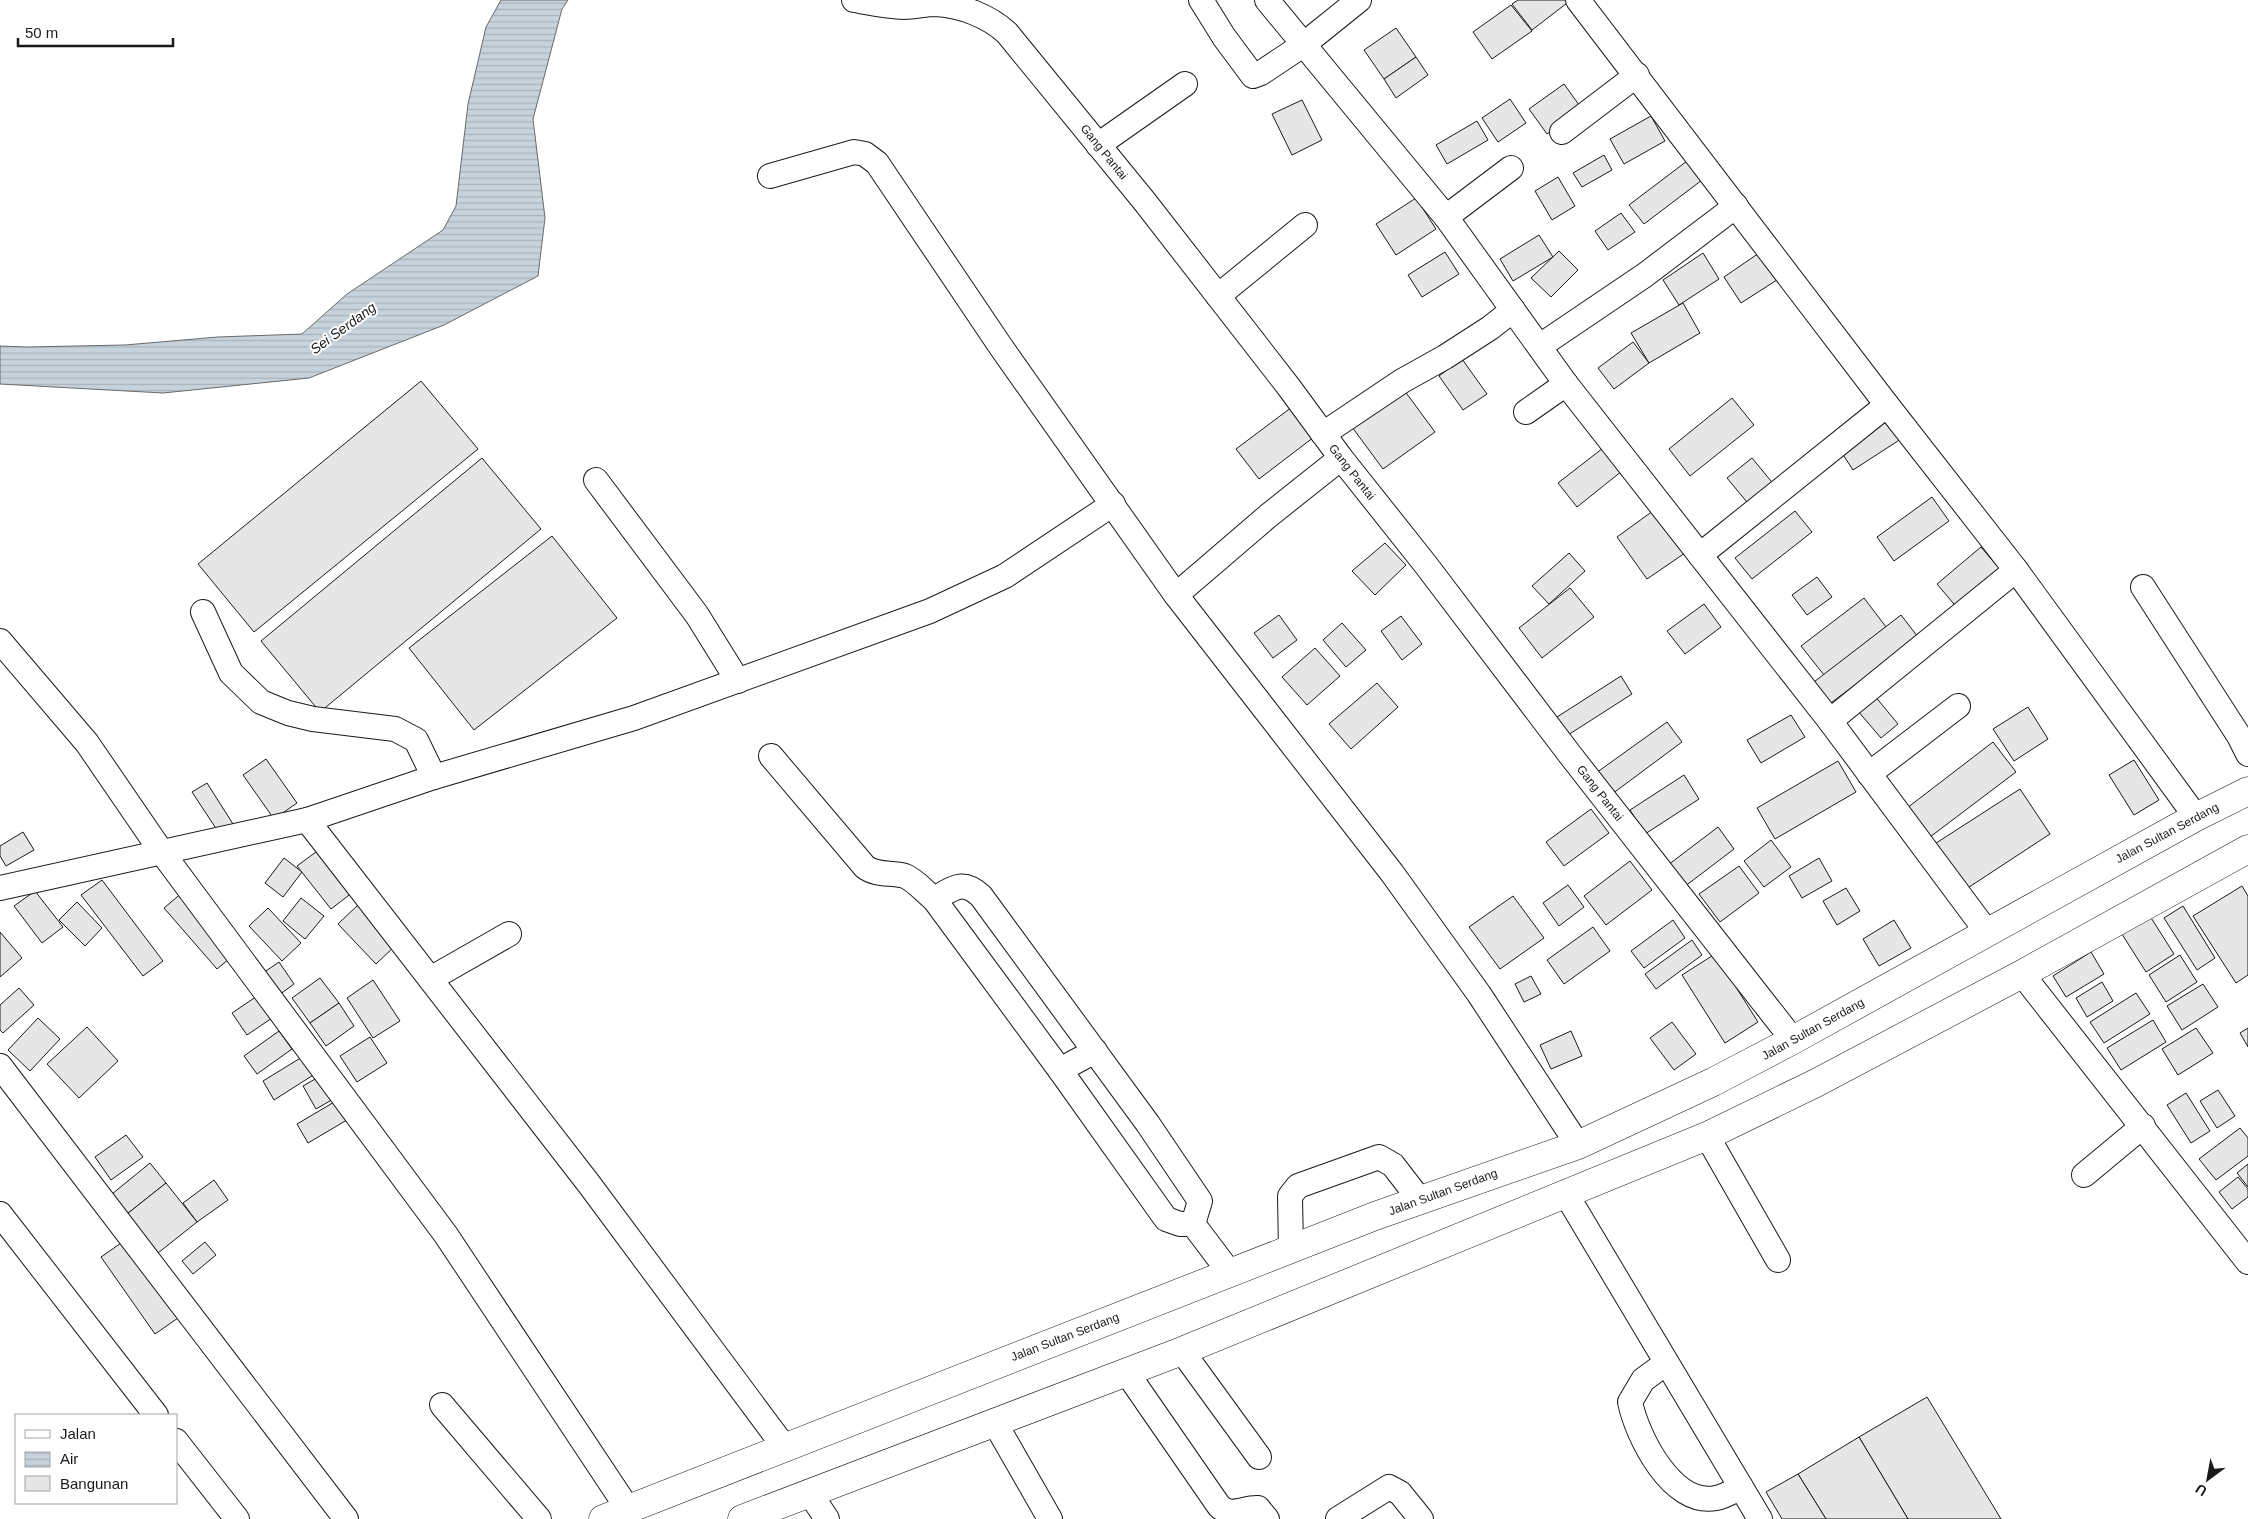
<svg xmlns="http://www.w3.org/2000/svg" width="2248" height="1519" font-family="Arial,sans-serif">
	<defs>
		<pattern id="water-rules" width="6" height="5" patternUnits="userSpaceOnUse" patternTransform="scale(1.25)"><rect width="6" height="5" fill="#c6d2dc"/><path d="M0 2.5h6" fill="none" stroke="#aab4bc"/></pattern>
	</defs>
	<rect width="100%" height="100%" fill="#fff"/>
	<polygon fill="url(#water-rules)" stroke="#6a6a6a" points="501,0 568,0 562,9 533,119 545,218 538,276 444,325 309,378 163,393 0,384 0,346 27,347 125,345 218,337 302,334 347,294 443,230 456,206 468,104 486,27"/>
	<g fill="#e6e6e6" stroke="#1a1a1a">
		<polygon points="1518,0 1571,0 1532,30 1512,4"/>
		<polygon points="1511,5 1532,31 1492,59 1473,32"/>
		<polygon points="1396,28 1416,57 1384,79 1364,50"/>
		<polygon points="1416,57 1428,75 1396,98 1384,79"/>
		<polygon points="1564,84 1582,109 1547,134 1529,109"/>
		<polygon points="1510,99 1526,123 1498,142 1482,118"/>
		<polygon points="1302,100 1322,140 1292,155 1272,114"/>
		<polygon points="1651,116 1665,141 1624,164 1610,139"/>
		<polygon points="1477,121 1488,140 1447,164 1436,145"/>
		<polygon points="1604,155 1612,170 1582,187 1573,173"/>
		<polygon points="1691,158 1706,177 1644,224 1629,205"/>
		<polygon points="1558,177 1575,206 1552,220 1535,191"/>
		<polygon points="1416,198 1436,229 1396,255 1376,224"/>
		<polygon points="1621,213 1635,232 1608,250 1595,231"/>
		<polygon points="1539,235 1553,257 1513,281 1500,259"/>
		<polygon points="1559,251 1578,270 1551,297 1531,278"/>
		<polygon points="1762,251 1780,278 1741,303 1724,277"/>
		<polygon points="1445,252 1459,274 1422,297 1408,275"/>
		<polygon points="1703,253 1719,279 1679,305 1663,280"/>
		<polygon points="1683,303 1700,333 1649,363 1631,333"/>
		<polygon points="1633,342 1649,363 1614,389 1598,368"/>
		<polygon points="1462,359 1487,394 1463,410 1439,376"/>
		<polygon points="421,381 478,449 254,632 198,564"/>
		<polygon points="1404,390 1435,432 1383,469 1352,427"/>
		<polygon points="1732,398 1754,425 1690,476 1669,449"/>
		<polygon points="1292,407 1314,437 1259,479 1236,449"/>
		<polygon points="1886,416 1901,439 1853,470 1838,447"/>
		<polygon points="1603,448 1622,471 1577,507 1558,483"/>
		<polygon points="482,458 541,529 320,712 261,641"/>
		<polygon points="1752,458 1776,487 1751,507 1727,478"/>
		<polygon points="1932,497 1949,521 1894,561 1877,537"/>
		<polygon points="1657,508 1688,551 1647,579 1617,537"/>
		<polygon points="1795,511 1812,532 1752,579 1735,558"/>
		<polygon points="552,536 617,618 474,730 409,648"/>
		<polygon points="1385,543 1406,565 1375,595 1352,571"/>
		<polygon points="1981,547 2003,573 1959,610 1937,584"/>
		<polygon points="1569,553 1585,571 1549,604 1532,586"/>
		<polygon points="1817,577 1832,597 1807,615 1792,595"/>
		<polygon points="1570,588 1594,617 1542,658 1519,628"/>
		<polygon points="1864,598 1886,627 1824,675 1801,646"/>
		<polygon points="1704,604 1721,627 1685,654 1667,631"/>
		<polygon points="1279,615 1297,640 1273,658 1254,633"/>
		<polygon points="1901,615 1918,637 1827,706 1810,685"/>
		<polygon points="1401,616 1422,644 1402,660 1381,631"/>
		<polygon points="1342,623 1366,650 1346,667 1323,640"/>
		<polygon points="1315,648 1340,676 1307,705 1282,677"/>
		<polygon points="1621,676 1632,694 1568,735 1557,717"/>
		<polygon points="1377,683 1398,707 1351,749 1329,724"/>
		<polygon points="1874,695 1898,724 1881,738 1857,710"/>
		<polygon points="2028,707 2048,739 2014,761 1993,729"/>
		<polygon points="1791,715 1805,737 1761,763 1747,740"/>
		<polygon points="1667,722 1682,742 1612,794 1596,773"/>
		<polygon points="1993,742 2016,772 1930,837 1907,808"/>
		<polygon points="266,759 297,803 274,819 243,775"/>
		<polygon points="2134,760 2159,800 2134,815 2109,775"/>
		<polygon points="1838,761 1856,792 1775,839 1757,808"/>
		<polygon points="1684,775 1699,799 1645,834 1630,810"/>
		<polygon points="207,783 233,824 219,833 192,792"/>
		<polygon points="2020,789 2050,834 1960,893 1930,847"/>
		<polygon points="1591,809 1609,833 1564,866 1546,842"/>
		<polygon points="1718,827 1734,849 1684,887 1668,865"/>
		<polygon points="23,832 34,850 6,866 0,856 0,846"/>
		<polygon points="1771,840 1791,867 1764,887 1744,861"/>
		<polygon points="324,846 357,889 331,909 297,866"/>
		<polygon points="284,858 302,872 283,897 265,883"/>
		<polygon points="1819,858 1832,881 1802,898 1789,876"/>
		<polygon points="1630,861 1652,890 1606,925 1584,896"/>
		<polygon points="1739,866 1759,893 1720,922 1699,894"/>
		<polygon points="102,880 163,961 143,976 81,895"/>
		<polygon points="1568,885 1584,907 1559,926 1543,903"/>
		<polygon points="2242,886 2248,896 2248,975 2236,983 2193,916"/>
		<polygon points="1846,888 1860,911 1837,925 1823,901"/>
		<polygon points="35,891 63,927 42,943 14,906"/>
		<polygon points="183,892 235,954 217,969 164,908"/>
		<polygon points="1513,896 1544,938 1500,969 1469,927"/>
		<polygon points="301,898 324,916 305,939 283,921"/>
		<polygon points="77,902 102,928 85,946 59,920"/>
		<polygon points="359,904 397,944 376,964 338,924"/>
		<polygon points="2183,906 2215,958 2197,970 2164,918"/>
		<polygon points="268,908 301,943 282,961 249,926"/>
		<polygon points="2148,913 2174,954 2146,972 2120,931"/>
		<polygon points="1673,920 1685,938 1644,968 1631,951"/>
		<polygon points="1894,920 1911,948 1879,966 1863,939"/>
		<polygon points="1593,927 1610,951 1564,984 1547,960"/>
		<polygon points="0,932 22,958 0,977"/>
		<polygon points="1692,940 1702,955 1656,989 1645,974"/>
		<polygon points="2091,952 2104,974 2066,997 2053,976"/>
		<polygon points="1715,954 1758,1022 1725,1043 1682,975"/>
		<polygon points="2180,955 2197,982 2166,1002 2149,975"/>
		<polygon points="279,962 294,984 279,995 263,973"/>
		<polygon points="1531,976 1541,994 1524,1002 1515,984"/>
		<polygon points="320,978 339,1003 310,1023 292,998"/>
		<polygon points="373,980 400,1021 373,1038 347,998"/>
		<polygon points="2102,982 2113,1001 2087,1017 2076,998"/>
		<polygon points="2203,984 2218,1007 2182,1030 2167,1006"/>
		<polygon points="19,988 34,1005 3,1033 0,1030 0,1005"/>
		<polygon points="263,992 278,1014 247,1035 232,1013"/>
		<polygon points="2136,993 2150,1014 2104,1043 2090,1022"/>
		<polygon points="339,1003 354,1026 326,1046 310,1023"/>
		<polygon points="38,1018 60,1039 30,1071 8,1050"/>
		<polygon points="2153,1020 2166,1042 2121,1070 2107,1048"/>
		<polygon points="1672,1022 1696,1054 1674,1070 1650,1038"/>
		<polygon points="87,1027 118,1061 79,1098 47,1064"/>
		<polygon points="2196,1028 2213,1053 2178,1075 2162,1049"/>
		<polygon points="2248,1028 2248,1047 2240,1033"/>
		<polygon points="279,1031 292,1049 257,1074 244,1056"/>
		<polygon points="1571,1031 1582,1056 1551,1069 1540,1045"/>
		<polygon points="370,1037 387,1063 357,1082 340,1056"/>
		<polygon points="307,1054 318,1072 274,1100 263,1081"/>
		<polygon points="322,1075 335,1098 316,1109 303,1086"/>
		<polygon points="2218,1090 2235,1116 2217,1128 2200,1101"/>
		<polygon points="2186,1093 2210,1131 2191,1143 2167,1105"/>
		<polygon points="341,1098 352,1117 308,1143 297,1124"/>
		<polygon points="2240,1128 2248,1138 2248,1156 2216,1180 2199,1159"/>
		<polygon points="126,1135 143,1157 111,1180 95,1157"/>
		<polygon points="150,1163 166,1183 127,1214 112,1194"/>
		<polygon points="2248,1164 2248,1187 2237,1173"/>
		<polygon points="2238,1177 2248,1189 2248,1197 2232,1209 2219,1192"/>
		<polygon points="214,1180 228,1200 197,1222 183,1203"/>
		<polygon points="166,1183 197,1222 158,1253 127,1214"/>
		<polygon points="124,1241 178,1318 155,1334 101,1257"/>
		<polygon points="205,1242 216,1255 193,1274 182,1261"/>
		<polygon points="1927,1397 2001,1519 1908,1519 1859,1437"/>
		<polygon points="1859,1437 1908,1519 1826,1519 1798,1474"/>
		<polygon points="1798,1474 1826,1519 1782,1519 1766,1492"/>
	</g>
	<g fill="none" stroke-linecap="round" stroke-linejoin="round">
		<defs>
			<g id="minor">
				<path d="M854,0C871,3 887,7 904,7C915,7 925,4 935,4C960,5 989,16 1007,33L1145,202L1288,386L1341,458L1426,565L1571,756L1793,1040"/>
				<polyline points="1201,0 1224,37 1253,76 1261,73 1303,45 1359,0"/>
				<polyline points="1267,0 1446,217 1566,384 1830,721 1987,932"/>
				<polyline points="1578,0 1887,405 2016,570 2196,817"/>
				<polyline points="1562,132 1637,75"/>
				<polyline points="1098,145 1185,84"/>
				<polyline points="770,176 854,152 865,154 877,163 1001,347 1176,595 1392,873 1479,994 1578,1145"/>
				<polyline points="1446,217 1511,168"/>
				<polyline points="1218,296 1305,225"/>
				<polyline points="1540,346 1645,275 1736,206"/>
				<polyline points="1526,412 1566,384"/>
				<polyline points="1323,434 1402,381 1445,357 1490,328 1513,310"/>
				<polyline points="596,480 697,615 738,681"/>
				<polyline points="1700,555 1887,405"/>
				<polyline points="2143,587 2239,736 2248,754"/>
				<polyline points="1176,595 1268,516 1341,458"/>
				<polyline points="203,612 231,673 261,702 288,713 313,719 395,729 416,740 434,777"/>
				<polyline points="0,641 87,743 161,851 446,1235 628,1509"/>
				<polyline points="1830,721 2016,570"/>
				<path d="M771,756L865,867C877,876 891,872 905,876C915,880 925,892 934,899L1060,1070L1166,1219L1180,1224H1193"/>
				<polyline points="1869,774 1958,706"/>
				<polyline points="307,820 589,1184 785,1448"/>
				<polyline points="0,888 307,820 434,777 634,718 930,611 1005,576 1113,504"/>
				<path d="M934,899C953,889 962,878 981,896L1148,1124L1200,1201L1193,1224"/>
				<polyline points="2022,974 2248,1262"/>
				<polyline points="432,978 509,934"/>
				<polyline points="0,1066 346,1519"/>
				<polyline points="1060,1070 1095,1051"/>
				<polyline points="1707,1136 1778,1260"/>
				<polyline points="2084,1175 2143,1126"/>
				<polyline points="1566,1194 1760,1519"/>
				<polyline points="0,1214 156,1415"/>
				<polyline points="1193,1224 1230,1273"/>
				<polyline points="1291,1250 1290,1196 1298,1186 1379,1157 1393,1165 1420,1200"/>
				<polyline points="1182,1351 1259,1457"/>
				<path d="M1666,1363L1643,1380L1630,1402C1637,1436 1672,1507 1716,1498C1724,1497 1733,1491 1741,1487"/>
				<path d="M1127,1373L1219,1506C1231,1518 1244,1507 1258,1508L1267,1519"/>
				<polyline points="442,1405 539,1519"/>
				<polyline points="995,1423 1050,1519"/>
				<polyline points="176,1441 237,1519"/>
				<polyline points="809,1492 827,1519"/>
				<polyline points="1338,1519 1389,1487 1400,1493 1421,1519"/>
			</g>
			<g id="highway">
				<polyline points="603,1519 1375,1216 1578,1145 1713,1082 1793,1040 2196,817 2248,791"/>
				<polyline points="742,1519 1182,1351 1707,1136 1816,1083 2022,974 2248,849"/>
			</g>
		</defs>
		<use href="#minor" stroke="#1a1a1a" stroke-width="26"/>
		<use href="#highway" stroke="#1a1a1a" stroke-width="29"/>
		<use href="#minor" stroke="#fff" stroke-width="24"/>
		<use href="#highway" stroke="#fff" stroke-width="28"/>
	</g>
	<g text-anchor="middle" stroke-width="4" stroke-linejoin="round" paint-order="stroke">
		<g font-size="12" fill="#1a1a1a" stroke="#fff">
			<text transform="translate(1104 152) rotate(51)" y="4">Gang Pantai</text>
			<text transform="translate(1352 472) rotate(52)" y="4">Gang Pantai</text>
			<text transform="translate(1600 793) rotate(52)" y="4">Gang Pantai</text>
			<text transform="translate(2167 833) rotate(-28)" y="4">Jalan Sultan Serdang</text>
			<text transform="translate(1813 1029) rotate(-29)" y="4">Jalan Sultan Serdang</text>
			<text transform="translate(1443 1192) rotate(-20)" y="4">Jalan Sultan Serdang</text>
			<text transform="translate(1065 1337) rotate(-21)" y="4">Jalan Sultan Serdang</text>
		</g>
		<g font-size="14" font-style="italic" fill="#1a1a1a" stroke="#fff">
			<text transform="translate(343 328) rotate(-36)" y="5">Sei Serdang</text>
		</g>
	</g>
	<rect x="15" y="1414" width="162" height="90" fill="#ffffff" stroke="#a3a3a3"/>
	<rect x="25" y="1430" width="25" height="8" fill="#ffffff" stroke="#a3a3a3"/>
	<text x="60" y="1439" font-size="15" fill="#1a1a1a">Jalan</text>
	<rect x="25" y="1452" width="25" height="15" fill="url(#water-rules)" stroke="#a3a3a3"/>
	<text x="60" y="1464" font-size="15" fill="#1a1a1a">Air</text>
	<rect x="25" y="1476" width="25" height="15" fill="#e6e6e6" stroke="#a3a3a3"/>
	<text x="60" y="1489" font-size="15" fill="#1a1a1a">Bangunan</text>
	<g transform="translate(2208 1479) rotate(212)" stroke="#ffffff" stroke-width="4" paint-order="stroke">
	<path d="M0-4L9 19L0 12L-9 19Z" fill="#1a1a1a"/>
	<text y="-8" font-size="14" font-weight="bold" text-anchor="middle" fill="#1a1a1a">U</text>
	</g>
	<path d="M18 38v8h155v-8" fill="none" stroke="#1a1a1a" stroke-width="2.5"/>
	<text x="25" y="38" font-size="15" fill="#1a1a1a" stroke="#ffffff" stroke-width="4" paint-order="stroke">50 m</text>
</svg>
